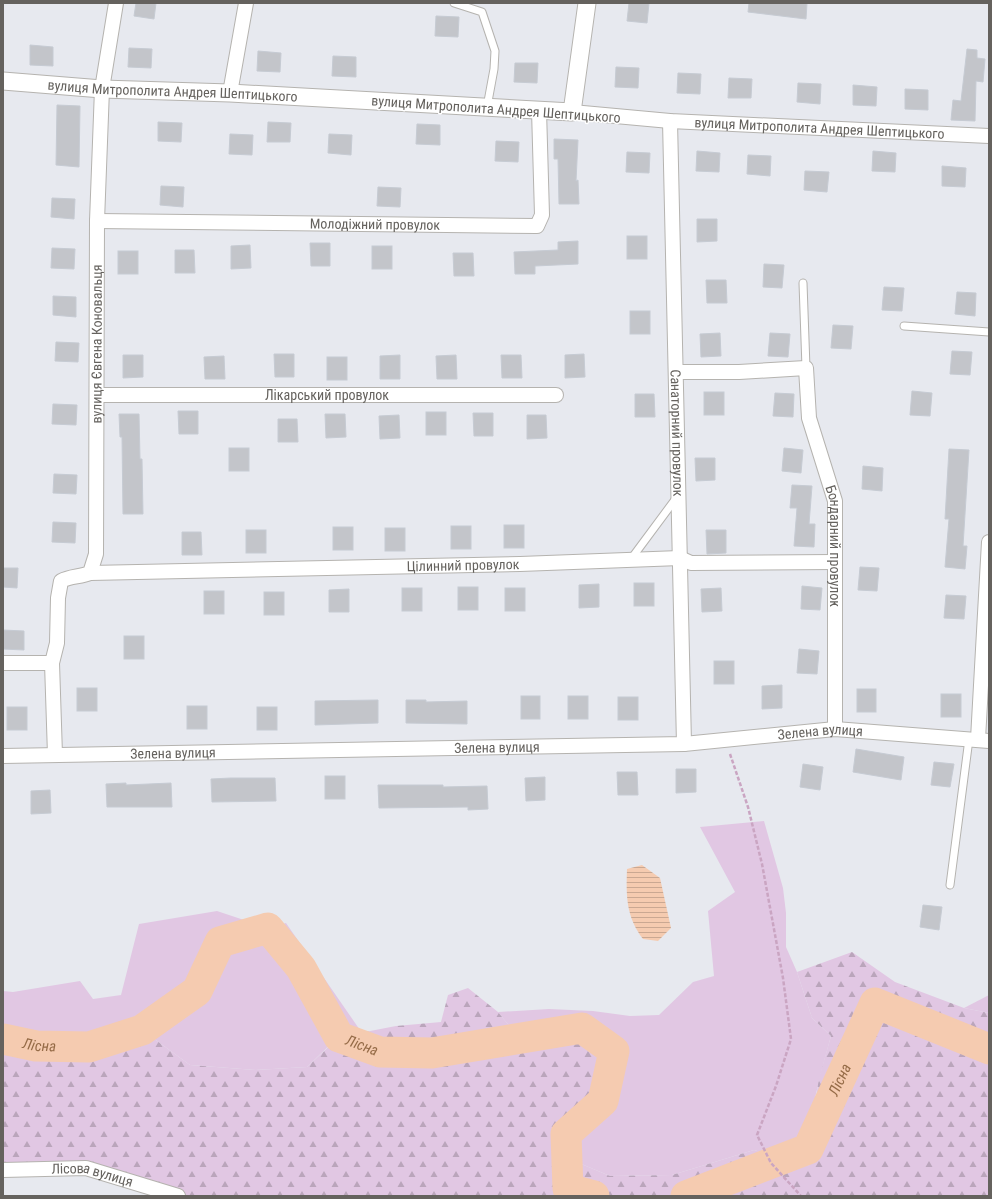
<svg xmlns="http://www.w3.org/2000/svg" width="992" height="1199" font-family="'Roboto Condensed',sans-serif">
	<defs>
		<pattern id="forest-firs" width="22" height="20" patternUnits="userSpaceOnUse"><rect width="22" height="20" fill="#e1c7e3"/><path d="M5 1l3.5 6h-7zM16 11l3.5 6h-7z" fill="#baa5bb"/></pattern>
		<pattern id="water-rules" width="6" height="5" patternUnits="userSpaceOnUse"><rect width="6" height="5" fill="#f5cbb0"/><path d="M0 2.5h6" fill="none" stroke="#caa892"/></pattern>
	</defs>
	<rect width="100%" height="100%" fill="#e7e9ef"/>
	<g fill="#e1c7e3">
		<path d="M764,821L783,888L786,913V947L797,972L812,1018L831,1036C820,1076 806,1124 809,1166L754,1150L672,1175L610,1176L567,1158L566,1134L603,1101L582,1028L519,1038L498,1012L549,1009L593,1011L630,1016L659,1015L693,982L714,976L708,911L735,892L700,827Z"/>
		<polygon points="217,911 268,928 286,923 362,1033 338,1037 307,1067 255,1070 190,1065 142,1030 89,1047 36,1046 3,1039 3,991 13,992 80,981 93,999 121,995 139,924"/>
		<polygon points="989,995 989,1013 964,1008"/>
	</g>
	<polygon fill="url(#forest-firs)" points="852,952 895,982 964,1008 989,1013 989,1196 178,1196 86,1168 3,1170 3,1039 36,1046 89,1047 142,1030 190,1065 255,1070 307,1067 339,1037 396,1026 441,1022 448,995 468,988 498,1012 519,1038 582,1028 614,1051 603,1101 566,1134 567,1158 610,1176 672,1175 754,1150 809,1166 808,1149 819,1078 831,1036 812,1018 797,972"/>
	<path fill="url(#water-rules)" d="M642,865L660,878L671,928L658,941L643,939C626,917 626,896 627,869Z"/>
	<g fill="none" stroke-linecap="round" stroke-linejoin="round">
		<g stroke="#f5cbb0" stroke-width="31">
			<path id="s1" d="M3,1039L36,1046L89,1047L142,1030L197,991L220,942L268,928L301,968L339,1037L380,1052L432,1053L582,1028L614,1051L603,1101L566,1134L568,1189L594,1196"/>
			<path id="s2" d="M686,1196L808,1149L875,1003L989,1049"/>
		</g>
	</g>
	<g fill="#c3c5ca" stroke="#c6cbd3">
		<polygon points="136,3 156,3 154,19 134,16"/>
		<polygon points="629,3 649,3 647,23 627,21"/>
		<polygon points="749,3 807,3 806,19 748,12"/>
		<polygon points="436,16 459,17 458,37 435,36"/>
		<polygon points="30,45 53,47 53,66 30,65"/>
		<polygon points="129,48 152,49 151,68 128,67"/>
		<polygon points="967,49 977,50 977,58 985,59 983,82 976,81 975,121 951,120 953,100 961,101"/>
		<polygon points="258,51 281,53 280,72 257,71"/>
		<polygon points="333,56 356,57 356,77 332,76"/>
		<polygon points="515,63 538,63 537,83 514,82"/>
		<polygon points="616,67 639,68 638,88 615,87"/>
		<polygon points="678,73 701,74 700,94 677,93"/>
		<polygon points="729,78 752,79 751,98 728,98"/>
		<polygon points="798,83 821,84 820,104 797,102"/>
		<polygon points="853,85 877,87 876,106 853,105"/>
		<polygon points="905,89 928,90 928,110 905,109"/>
		<polygon points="57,105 80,106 79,167 56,165"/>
		<polygon points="158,122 182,123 181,142 158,141"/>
		<polygon points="268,122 291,123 290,142 267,142"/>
		<polygon points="417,124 440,125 440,145 416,144"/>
		<polygon points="230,134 253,135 252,155 229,154"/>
		<polygon points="329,134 352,135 351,155 328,153"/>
		<polygon points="554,139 578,140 576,181 578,180 579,204 559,204 558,159 554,159"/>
		<polygon points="496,141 519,142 518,162 495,161"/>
		<polygon points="697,151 720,153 719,172 696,171"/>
		<polygon points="873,151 896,153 895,172 872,171"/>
		<polygon points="627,152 650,153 649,173 626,172"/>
		<polygon points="748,155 771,156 770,176 747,174"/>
		<polygon points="942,166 966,168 965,187 942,186"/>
		<polygon points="805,171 829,172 827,192 804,190"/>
		<polygon points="161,186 184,187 183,207 160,205"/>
		<polygon points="378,187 401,188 400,207 377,206"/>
		<polygon points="52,198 75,199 74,219 51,217"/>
		<polygon points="697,219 717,219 717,241 697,242"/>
		<rect x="627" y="236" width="20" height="23"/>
		<polygon points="578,241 578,264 535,266 535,274 515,274 514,252 558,250 558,242"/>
		<polygon points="310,243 330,243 330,266 311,266"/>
		<polygon points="250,245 251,268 231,269 231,246"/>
		<rect x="372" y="246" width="20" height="23"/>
		<polygon points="52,248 75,249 74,269 51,268"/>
		<polygon points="175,250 194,250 195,273 175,273"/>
		<rect x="118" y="251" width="20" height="23"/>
		<polygon points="453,253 473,253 474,276 454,276"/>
		<polygon points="764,264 784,265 782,288 763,287"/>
		<polygon points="706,280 726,280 727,303 707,303"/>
		<polygon points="884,287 904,288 902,311 882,310"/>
		<polygon points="957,292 976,293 975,316 955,314"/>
		<polygon points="53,296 76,297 76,317 53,315"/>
		<rect x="630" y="311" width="20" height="23"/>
		<polygon points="833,325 853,326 851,349 831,348"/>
		<polygon points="720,333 721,356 701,357 700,334"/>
		<polygon points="770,333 790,334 788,357 768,356"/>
		<polygon points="56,342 79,343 78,362 55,361"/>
		<polygon points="952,351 972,352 970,375 950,374"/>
		<polygon points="274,354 294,354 294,377 275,377"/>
		<polygon points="584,354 585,377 565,378 565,355"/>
		<polygon points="123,355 143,355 143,377 123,378"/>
		<polygon points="400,355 400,379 380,379 380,356"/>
		<polygon points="456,355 457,379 437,379 436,356"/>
		<polygon points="501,355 521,355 522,378 502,378"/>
		<polygon points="224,356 225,379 205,379 204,357"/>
		<rect x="327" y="357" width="20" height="23"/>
		<polygon points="912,391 932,393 930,416 910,415"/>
		<rect x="704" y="392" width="20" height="23"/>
		<polygon points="775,393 794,394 793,417 773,416"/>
		<polygon points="635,394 654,394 655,417 635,417"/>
		<polygon points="53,404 77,405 76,425 52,424"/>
		<polygon points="178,411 198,411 198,434 179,434"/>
		<rect x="426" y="412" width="20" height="23"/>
		<polygon points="473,413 493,413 493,436 474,436"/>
		<polygon points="119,414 139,414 140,459 142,459 143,514 123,514 122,437 120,437"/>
		<polygon points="325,414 345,414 346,437 326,438"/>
		<polygon points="399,415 400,438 380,439 379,416"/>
		<polygon points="527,415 546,415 547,438 527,439"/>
		<polygon points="278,419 297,419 298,442 278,442"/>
		<rect x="229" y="448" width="20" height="23"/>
		<polygon points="784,448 803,450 801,473 782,471"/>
		<polygon points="949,449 969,450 963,546 967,546 965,569 945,567 949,519 945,519"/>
		<polygon points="695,458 715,458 715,480 696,481"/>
		<polygon points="863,466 883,468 882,491 862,489"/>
		<polygon points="54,474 77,475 76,494 53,493"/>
		<polygon points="792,485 812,486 809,524 815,524 814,547 794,546 797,508 790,508"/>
		<polygon points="53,522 76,523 75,543 52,542"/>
		<rect x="504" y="525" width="20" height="23"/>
		<rect x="451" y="526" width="20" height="23"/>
		<rect x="333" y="527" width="20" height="23"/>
		<rect x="385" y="528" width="20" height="23"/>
		<rect x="246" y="530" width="20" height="23"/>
		<polygon points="706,530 726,530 726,553 707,554"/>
		<polygon points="182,532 201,532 202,555 182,555"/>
		<polygon points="860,567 879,568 877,591 858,590"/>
		<polygon points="3,568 18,568 17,588 3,587"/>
		<rect x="634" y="583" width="20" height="23"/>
		<polygon points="599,584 599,607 579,608 579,585"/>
		<polygon points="802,586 822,588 820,610 801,609"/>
		<rect x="458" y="587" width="20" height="23"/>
		<rect x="402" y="588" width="20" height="23"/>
		<rect x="505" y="588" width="20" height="23"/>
		<polygon points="721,588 722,611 702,612 701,589"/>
		<polygon points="349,589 349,612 329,612 329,590"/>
		<rect x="204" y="591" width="20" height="23"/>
		<rect x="264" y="592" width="20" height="23"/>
		<polygon points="946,595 966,596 964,619 944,618"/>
		<polygon points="3,630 24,631 24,650 3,649"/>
		<rect x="124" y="636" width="20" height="23"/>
		<polygon points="799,649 819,651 817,674 797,673"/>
		<rect x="714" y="661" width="20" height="23"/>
		<polygon points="782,685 782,708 762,709 762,686"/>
		<rect x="77" y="688" width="20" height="23"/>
		<rect x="857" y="689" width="19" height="23"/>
		<rect x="941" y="694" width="20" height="23"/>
		<rect x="521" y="696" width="19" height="23"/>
		<rect x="568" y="696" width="20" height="23"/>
		<rect x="618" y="697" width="20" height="23"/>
		<polygon points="378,700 378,723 315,725 315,701"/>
		<polygon points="406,700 426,700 426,702 467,701 467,724 406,723"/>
		<rect x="187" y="706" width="20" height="23"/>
		<rect x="7" y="707" width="20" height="23"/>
		<rect x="257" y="707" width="20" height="23"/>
		<polygon points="856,749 904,757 901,780 853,772"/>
		<polygon points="934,762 954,764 950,787 931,785"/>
		<polygon points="803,764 823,767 820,790 800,787"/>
		<polygon points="676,769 696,769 696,792 676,793"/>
		<polygon points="617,772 637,772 638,795 618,795"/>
		<rect x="325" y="776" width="20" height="23"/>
		<polygon points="545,777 545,800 526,801 525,778"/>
		<polygon points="231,778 275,778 276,801 212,802 211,779"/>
		<polygon points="126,783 126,785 171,783 172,807 107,807 106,784"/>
		<polygon points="378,785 443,785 443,787 487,786 488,809 468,810 468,807 379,808"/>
		<polygon points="50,790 51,813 31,814 31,791"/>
		<polygon points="923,905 942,907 939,930 920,927"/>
	</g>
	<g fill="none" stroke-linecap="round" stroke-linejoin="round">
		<defs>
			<g id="service">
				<polyline points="454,3 482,12 495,51 494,69 487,107"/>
				<polyline points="803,283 806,368"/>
				<polyline points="904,326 989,332"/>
				<polyline points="631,559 677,497"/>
				<polyline points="950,885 969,739"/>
			</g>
			<g id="minor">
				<polyline points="230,93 246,3"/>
				<path id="s3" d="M572,112L670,121L989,136"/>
				<path id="s4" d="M670,121L684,744"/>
				<path id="s5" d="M97,221L537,226L542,215L539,110"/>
				<path id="s6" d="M676,372H739L806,368L809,418L835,501V729"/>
				<path id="s7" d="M98,395H556"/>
				<path id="s8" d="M90,573L520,564L680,558L691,563L835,562"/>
				<polyline points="3,663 52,663"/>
				<polyline points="978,739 989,542"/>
				<path id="s9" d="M55,755L52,663L57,643L58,598L61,581C70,576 80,577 90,573L96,554L97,221L102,89L116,3"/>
				<path id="s10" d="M3,756L684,744L835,729L989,741"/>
				<path id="s11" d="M3,1170L86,1168L178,1196"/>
			</g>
			<g id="tertiary">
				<path id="s12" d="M3,81L102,89L230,93L572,112L587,3"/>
			</g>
		</defs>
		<use href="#service" stroke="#b5b3af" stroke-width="9"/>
		<use href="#minor" stroke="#b5b3af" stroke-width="16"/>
		<use href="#tertiary" stroke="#b5b3af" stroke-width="19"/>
		<polyline stroke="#caa5c2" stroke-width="2.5" stroke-dasharray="4 2" stroke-linecap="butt" points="730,754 748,807 762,864 783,978 791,1039 776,1086 757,1135 771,1163 801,1196"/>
		<use href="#service" stroke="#fff" stroke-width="7"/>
		<use href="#minor" stroke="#fff" stroke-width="14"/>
		<use href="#tertiary" stroke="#fff" stroke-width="17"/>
	</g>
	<g text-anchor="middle" stroke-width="3" stroke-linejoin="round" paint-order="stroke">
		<g font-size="14" fill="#65625e" stroke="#fff">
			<text dy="5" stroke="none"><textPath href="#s12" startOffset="170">вулиця Митрополита Андрея Шептицького</textPath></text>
			<text transform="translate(496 109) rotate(4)" y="5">вулиця Митрополита Андрея Шептицького</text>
			<text dy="5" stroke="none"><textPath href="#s3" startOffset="248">вулиця Митрополита Андрея Шептицького</textPath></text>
			<text dy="5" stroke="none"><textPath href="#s5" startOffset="278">Молодіжний провулок</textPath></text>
			<text dy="5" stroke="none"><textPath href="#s9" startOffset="435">вулиця Євгена Коновальця</textPath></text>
			<text dy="5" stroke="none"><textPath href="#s7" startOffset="229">Лікарський провулок</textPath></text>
			<text dy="5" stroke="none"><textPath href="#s4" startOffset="312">Санаторний провулок</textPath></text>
			<text dy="5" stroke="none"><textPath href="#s6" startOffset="312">Бондарний провулок</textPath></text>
			<text dy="5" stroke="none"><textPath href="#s8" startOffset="373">Цілинний провулок</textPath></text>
			<text dy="5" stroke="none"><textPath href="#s10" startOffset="818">Зелена вулиця</textPath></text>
			<text dy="5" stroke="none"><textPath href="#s10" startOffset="494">Зелена вулиця</textPath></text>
			<text dy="5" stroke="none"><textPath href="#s10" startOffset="170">Зелена вулиця</textPath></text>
			<text dy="5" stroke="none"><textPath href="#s11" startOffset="90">Лісова вулиця</textPath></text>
		</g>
		<g font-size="15" font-style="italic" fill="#956b47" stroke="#fff">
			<text dy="5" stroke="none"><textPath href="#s1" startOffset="37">Лісна</textPath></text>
			<text dy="5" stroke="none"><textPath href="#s1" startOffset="469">Лісна</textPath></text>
			<text dy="5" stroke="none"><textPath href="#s2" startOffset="207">Лісна</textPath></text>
		</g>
	</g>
	<rect width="992" height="1199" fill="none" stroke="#65625e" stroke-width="8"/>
</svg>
